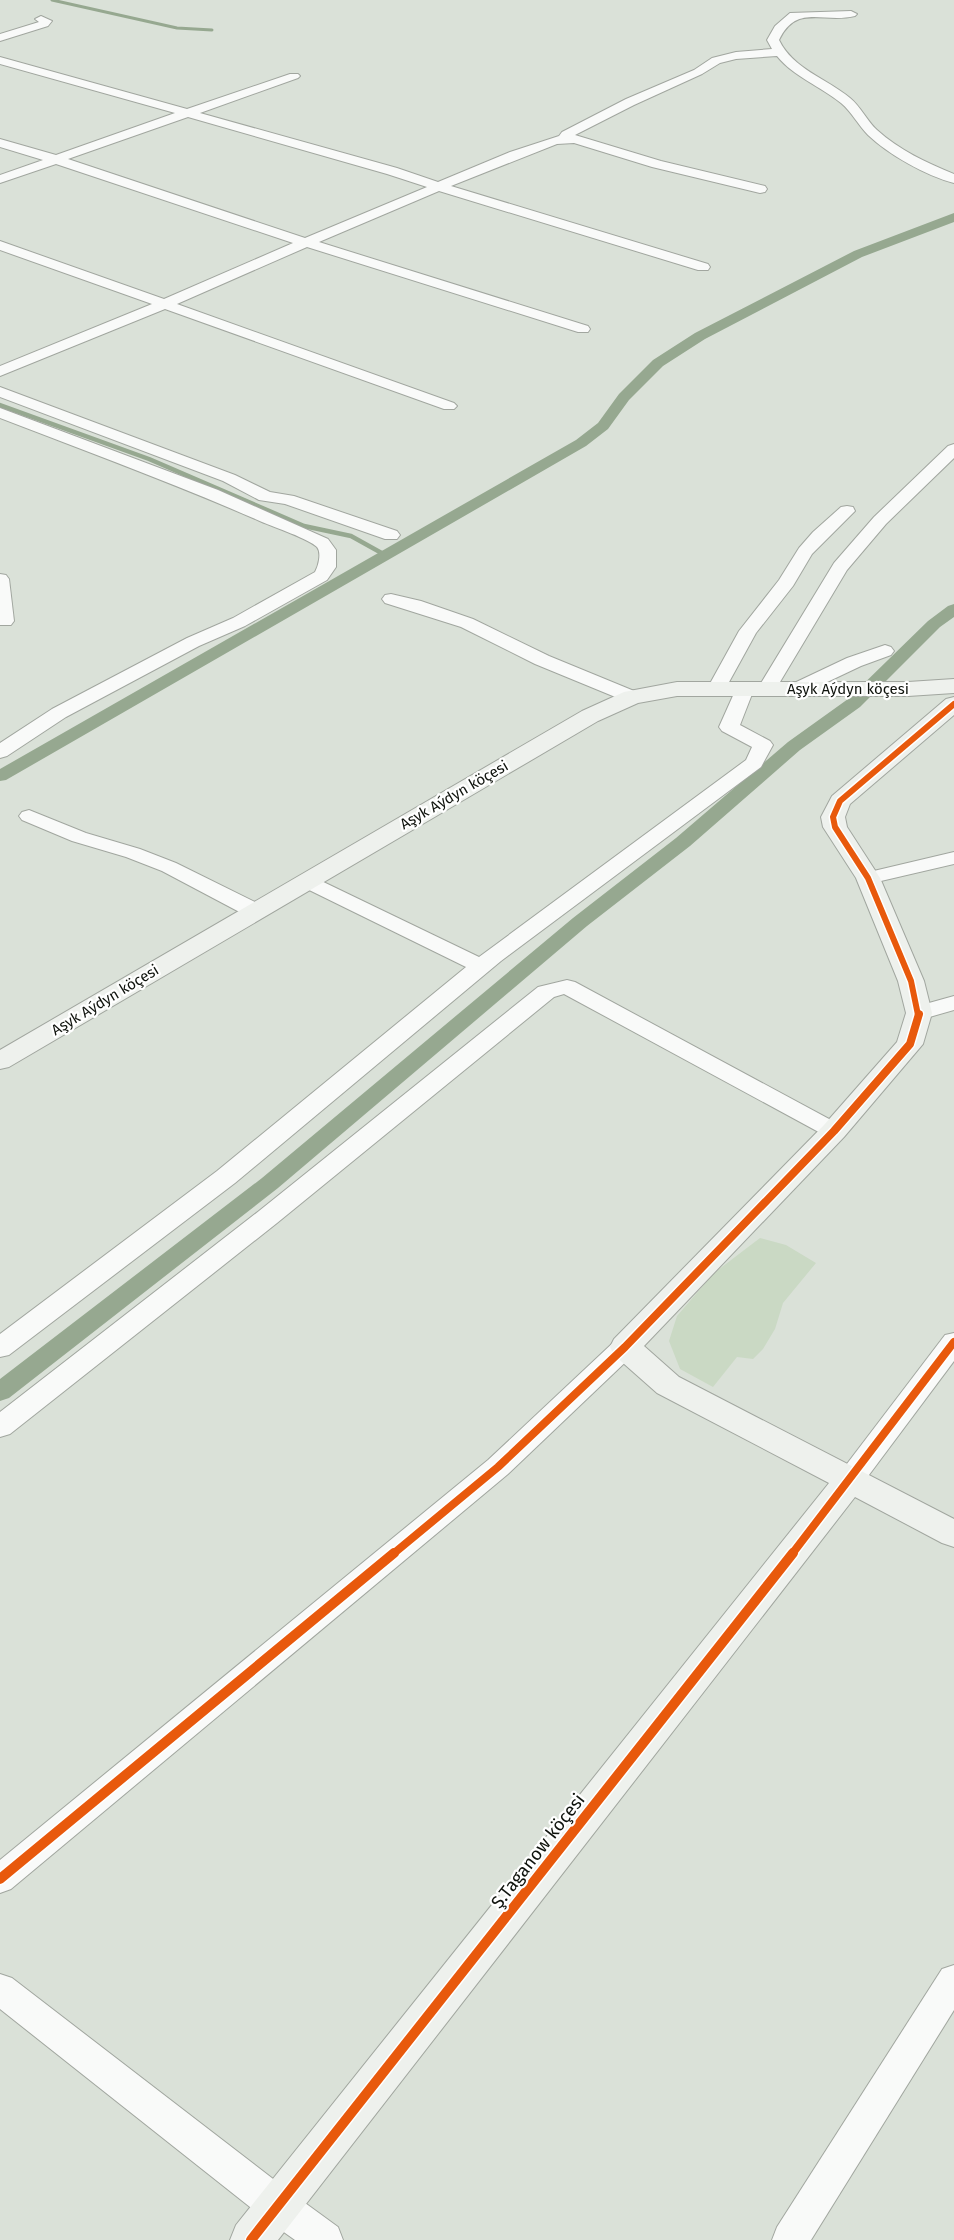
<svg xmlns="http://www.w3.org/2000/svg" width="954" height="2240" font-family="'Fira Sans',sans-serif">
	<rect width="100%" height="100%" fill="#dae1d8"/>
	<polygon fill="#cad9c4" points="760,1238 786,1245 816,1263 783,1303 775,1329 763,1349 753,1359 737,1357 713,1387 680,1369 669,1341 677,1316 714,1273"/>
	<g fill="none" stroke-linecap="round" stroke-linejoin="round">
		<polyline stroke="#96a890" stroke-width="3" points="52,0 177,28 212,30"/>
		<polyline stroke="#96a890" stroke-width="4.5" points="0,405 149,459 304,526 351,536 387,556"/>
		<g fill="#96a890" fill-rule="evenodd">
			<polygon points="954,213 954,222 862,257 705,339 663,366 629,400 608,429 586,446 6,780 0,781 0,769 576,440 598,423 619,394 653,360 695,333 854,251"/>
			<polygon points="954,604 954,617 940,627 860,707 800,750 690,846 587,926 278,1188 9,1398 0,1401 0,1379 262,1178 573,918 676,838 788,742 848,699 928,621 948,606"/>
		</g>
		<defs>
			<g id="street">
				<path d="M851,11L857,14L855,16C823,24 797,3 779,40C793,69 826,78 850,98C861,107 867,121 877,130C899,150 927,163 954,174V183C926,176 888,154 868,135C858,125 852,112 841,103C820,86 794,77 777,56L736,59L720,63L702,74L634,105L575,135L661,161L765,186L767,189L765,192L760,193L652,167L574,143L557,144L451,186L708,264L710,267L708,270H698L439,191L319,242L588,326L590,329L588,332H578L307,247L177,304L454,403L457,406L454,409H444L165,309L0,376V366L152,304L0,250V241L164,299L293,243L56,164L0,183V175L43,160L0,147V139L56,155L175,113L0,64V57L187,109L290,74H298L300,76L298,78L200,113L397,168L438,182L510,152L559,136L562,132L626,99L694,70L712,58L736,52L772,49L767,40L775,26L790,13ZM188,117L387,174L427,187L305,238L68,159Z"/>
				<polygon points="41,16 52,21 48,26 0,41 0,34 39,22 35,19"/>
				<polygon points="0,387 235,475 270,492 294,496 397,531 400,535 397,539 385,539 285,504 259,500 223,481 0,397"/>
				<path d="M0,408L218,490L328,539L336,550V567L327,580L245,626L199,646L66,717L7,756L0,758V743L52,709L187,638L233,618L315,572C318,567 322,553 317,547C309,539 274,527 262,522C176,484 88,452 0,418Z"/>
				<polygon points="954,444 954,458 886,524 847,570 774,692 767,694 760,692 758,688 834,563 874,517 948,446"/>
				<polygon points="847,506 853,507 855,511 812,554 793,586 756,633 723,693 716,695 709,693 707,689 739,631 779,580 799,548 813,532 841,507"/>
				<polygon points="0,574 6,575 9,579 14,621 11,625 0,625"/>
				<polygon points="391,594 421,601 473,619 549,656 639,693 641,697 639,701 632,703 625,701 535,664 461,627 385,603 382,599 385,595"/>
				<polygon points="885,645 891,647 894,651 891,655 861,666 804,693 797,695 790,693 788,689 790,685 847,658"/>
				<polygon points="745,683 752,685 754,689 740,725 770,741 773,745 761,767 501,961 235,1183 9,1355 0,1357 0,1334 217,1171 466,967 299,885 295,881 299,877 306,875 313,877 479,957 746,760 752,747 722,731 719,727 736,689 738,685"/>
				<polygon points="29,810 86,833 140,849 176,863 263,906 266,911 263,916 255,917 247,916 162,871 126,857 72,841 22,820 19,816 22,812"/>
				<polygon points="954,852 954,864 868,884 861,882 858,878 861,874"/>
				<polygon points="567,980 575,982 842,1126 846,1131 842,1136 834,1139 826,1136 564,994 554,997 277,1223 10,1434 0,1437 0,1412 259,1211 538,987"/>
				<polygon points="954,996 954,1010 919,1020 911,1018 908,1013 911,1008"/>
				<polygon points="954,1333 954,1361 860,1487 850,1491 840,1487 836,1480 840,1473 945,1335"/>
				<polygon points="625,1338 634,1340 638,1347 634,1354 508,1474 11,1889 0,1893 0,1860 488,1460 616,1340"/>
				<polygon points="954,1965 954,2010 811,2240 772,2240 777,2227 942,1969"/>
				<polygon points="0,1974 12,1978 290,2192 338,2227 343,2240 295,2240 264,2218 0,2009"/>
			</g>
			<g id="secondary">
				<polygon points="954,679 954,693 908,696 677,696 638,703 598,721 9,1067 0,1069 0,1050 582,711 624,692 677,682 908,682"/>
				<polygon points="954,697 954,715 850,804 845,817 847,827 880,878 924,981 932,1013 923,1044 844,1137 644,1346 679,1377 954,1519 954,1547 942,1543 855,1497 278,2240 230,2240 236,2225 829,1483 657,1393 614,1355 610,1347 614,1339 824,1125 897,1042 906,1013 898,981 856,878 823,827 821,817 832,796 946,699"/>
			</g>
		</defs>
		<use href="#street" stroke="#a1a69f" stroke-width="2"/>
		<use href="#secondary" stroke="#a1a69f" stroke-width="2"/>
		<use href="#street" fill="#f9faf9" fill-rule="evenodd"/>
		<use href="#secondary" fill="#eef1ed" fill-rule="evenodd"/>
		<defs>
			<polyline id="cycleway-far2" points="918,1015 911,981 868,878 835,827 833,817 840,801 954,704"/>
			<g id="cycleway-far1">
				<polyline points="393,1554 498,1467 625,1347 834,1131 910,1044 919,1014"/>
				<polyline points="792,1554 954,1342"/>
			</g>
			<g id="cycleway">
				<polyline points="0,1879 394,1553"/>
				<polyline points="251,2240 793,1553"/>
			</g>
		</defs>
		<use href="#cycleway-far2" stroke="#fff" stroke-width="9"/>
		<use href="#cycleway-far1" stroke="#fff" stroke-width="11"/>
		<use href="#cycleway" stroke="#fff" stroke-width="13"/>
		<use href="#cycleway-far2" stroke="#e8590c" stroke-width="6"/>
		<use href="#cycleway-far1" stroke="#e8590c" stroke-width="8"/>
		<use href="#cycleway" stroke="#e8590c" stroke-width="10"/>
	</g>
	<g text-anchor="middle" stroke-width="4.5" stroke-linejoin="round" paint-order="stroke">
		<g font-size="15" fill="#0f130d" stroke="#fff">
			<text x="848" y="694">Aşyk Aýdyn köçesi</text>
			<text transform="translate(454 795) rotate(-30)" y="5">Aşyk Aýdyn köçesi</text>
			<text transform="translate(105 1000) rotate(-31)" y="5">Aşyk Aýdyn köçesi</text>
		</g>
		<g font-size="18" fill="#0f130d" stroke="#fff">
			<text transform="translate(538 1851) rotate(-52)" y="6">Ş.Taganow köçesi</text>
		</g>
	</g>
</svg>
